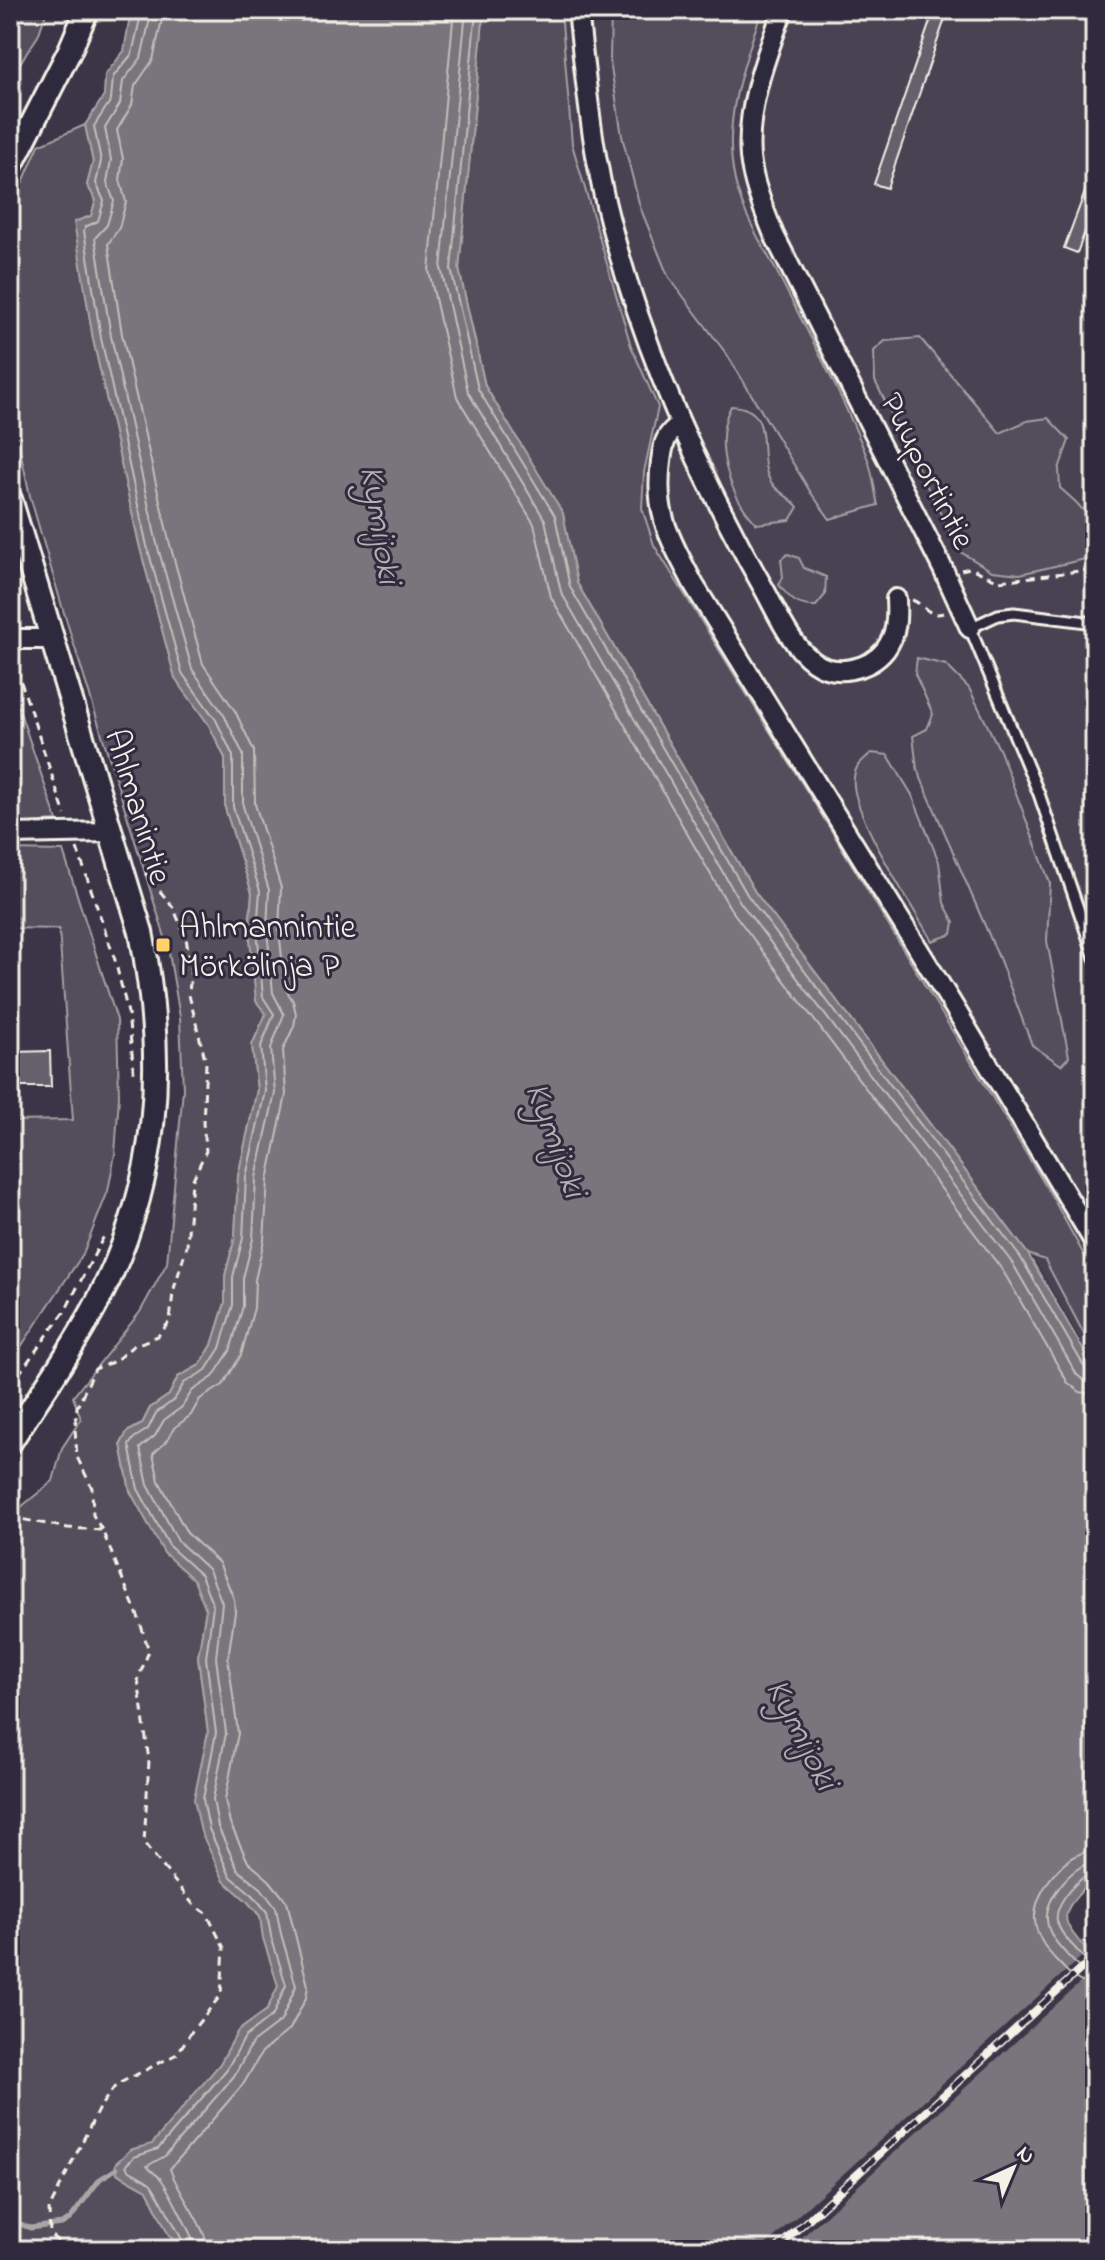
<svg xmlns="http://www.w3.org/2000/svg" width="1105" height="2260" font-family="'Indie Flower',sans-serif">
	<rect width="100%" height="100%" fill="#3b3647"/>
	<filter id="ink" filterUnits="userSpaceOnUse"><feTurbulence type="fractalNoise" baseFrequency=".0125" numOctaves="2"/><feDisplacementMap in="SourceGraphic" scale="16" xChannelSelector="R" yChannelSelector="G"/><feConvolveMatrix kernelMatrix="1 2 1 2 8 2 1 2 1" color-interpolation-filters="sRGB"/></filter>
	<g filter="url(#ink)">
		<polygon fill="#484352" points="485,10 1095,10 1095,1366 1032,1255 755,892"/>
		<g fill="#534e5c" stroke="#a4a0a2" stroke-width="2">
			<polygon points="10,10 47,10 38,36 10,78"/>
			<polygon points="484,10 561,10 572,144 631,346 658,407 644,472 642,508 654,545 831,830 1050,1193 1095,1275 1095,1355 1045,1260 1028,1254 755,892 577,583 562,513 485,386 459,269"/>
			<path d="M611,10H762C745,61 724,115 733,170C738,207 762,244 779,276C809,335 843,396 867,457C873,472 874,489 878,505L830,519L811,493L728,356L668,276L640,207L622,136L610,61Z"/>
			<polygon points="85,125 93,162 87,185 96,200 91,216 75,222 93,339 140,548 175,677 209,725 225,758 225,808 252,893 249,929 266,1014 252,1045 257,1090 238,1176 235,1237 225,1276 225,1303 212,1345 200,1365 178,1377 169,1395 150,1408 142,1424 127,1432 121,1444 130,1491 164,1552 194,1580 206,1609 198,1657 208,1732 195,1799 224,1881 247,1901 260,1916 263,1938 279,1986 267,2010 238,2031 220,2064 152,2145 130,2150 117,2173 147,2190 169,2235 181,2250 20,2250 10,2232 10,1516 53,1481 62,1448 81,1419 73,1397 140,1312 167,1263 183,1089 180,1017 168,947 61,603 30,496 10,403 10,212 39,145"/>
			<path d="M920,338L1000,433L1027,421L1048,418L1069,440L1059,469L1060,488C1085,510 1095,517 1095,552L1085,559L1020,574L992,571L959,551L875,381L874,351L885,341Z"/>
			<path d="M731,406C781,408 751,460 774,486C781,494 791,498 798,507L790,520L757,524C729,496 712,443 731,406Z"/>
			<path d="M788,554L799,558L804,568L826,577L825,595L816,606C798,607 791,600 779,585L783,577L781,559Z"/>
			<polygon points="917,658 946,665 969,688 1000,751 1050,883 1047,941 1069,1057 1061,1065 1032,1045 999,958 917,769 913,736 927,729 933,714 915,674"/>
			<polygon points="10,683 57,821 15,824 10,765"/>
			<path d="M871,753L888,755L912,795L939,862L944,903L954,922L952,934L932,941C914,909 849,811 854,778C855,765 862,761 871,753Z"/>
			<polygon points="10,850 63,851 117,1020 119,1096 115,1154 108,1191 83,1254 10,1363 10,1121 73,1120 59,929 10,928"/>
		</g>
		<path fill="#78747b" stroke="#aaa6a7" stroke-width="2" d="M136,10H484L459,269L485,386L563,513L577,583L755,892L1028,1254L1095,1370V1877C1056,1917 1057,1918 1095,1958V2250H181L169,2235L147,2190L117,2173L115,2164L130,2150L152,2144L220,2064L238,2031L267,2010L278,1986L263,1938L260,1916L247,1901L224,1881L201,1832L194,1799L208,1732L198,1657L206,1609L194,1580L164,1553L130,1491L121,1444L127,1432L142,1424L150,1408L169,1395L178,1377L200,1365L212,1345L225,1303V1276L235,1237L238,1176L257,1090L252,1045L266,1014L256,1001L249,929L252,893L225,808V758L209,725L175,678L140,548L93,339L74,222L91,216L96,200L87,185L93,162L85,125L104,96L105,75L124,51L129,22Z"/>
		<polygon fill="#3b3647" points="1091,1948 1095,1952 1095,1969 788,2250 760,2250"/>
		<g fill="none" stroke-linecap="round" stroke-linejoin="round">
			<g stroke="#c2bfbc" stroke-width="2">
				<path d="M142,10L132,54L113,77L111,100L94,126L101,161L96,183L104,201L98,221L85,227L84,231L101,338L147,546L182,673L216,720L233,756V807L260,891L257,929L263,997L274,1014L261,1046L265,1091L246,1177L243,1238L233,1277V1305L220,1348L206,1370L184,1383L174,1400L156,1413L148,1429L134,1438L129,1445L138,1489L170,1547L201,1575L213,1606L206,1658L216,1733L203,1799L209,1829L230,1876L253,1895L267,1912L271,1936L286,1985L273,2015L245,2037L227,2069L158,2149L134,2157L126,2165L128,2170C135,2174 143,2178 150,2183C154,2186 186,2245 186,2250"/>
				<path d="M152,10L141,58L123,81L120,104L105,128L111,160L107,182L114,201L107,225L95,238L111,336L157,544L192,669L224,715L243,754V806L269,890L267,929L273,993L284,1014L271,1048L275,1093L256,1178L253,1239L243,1278V1306L230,1351L213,1377L192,1391L182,1407L164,1420L155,1436L140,1448L148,1485L178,1541L209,1570L222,1603L216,1658L226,1733L213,1799L218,1827L238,1870L261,1888L276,1908L281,1934L296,1986L281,2021L252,2043L234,2076L165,2156L147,2166C151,2172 156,2173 161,2179C167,2187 196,2242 196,2250"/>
				<path d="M164,10L153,60L135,86L132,105L117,130L123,159L120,180L126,202L119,228L108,244L122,334L169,541L203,664L235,711L254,751L255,804L281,888L279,929L285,988L293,1001L296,1014L294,1026L283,1050L286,1095L268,1180L264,1240L255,1280L254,1308L241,1355L223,1385L200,1399L191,1415L174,1428L167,1441L153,1454L159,1481L187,1533L219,1563L234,1599L235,1612L228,1658L238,1733L225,1800L230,1823L248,1862L269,1880L287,1902L308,1986L306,1998L290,2029L262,2052L244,2083L170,2169C178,2193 207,2228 208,2250"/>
				<polyline points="454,10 429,271 457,397 534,524 551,597 730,908 1003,1271 1068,1383 1080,1392 1095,1395"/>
				<polyline points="466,10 441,268 468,392 545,520 561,592 740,902 1013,1264 1077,1375 1085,1381 1095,1383"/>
				<polyline points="476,10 451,269 478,389 555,516 570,587 748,896 1021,1258 1085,1368 1095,1373"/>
				<path d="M1095,1850C1066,1851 1033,1892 1035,1920C1036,1937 1048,1952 1059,1963C1070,1975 1078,1984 1095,1985"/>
				<path d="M1095,1862C1074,1863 1044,1899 1047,1920C1048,1935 1060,1947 1069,1957C1078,1966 1083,1972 1095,1973"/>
				<path d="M1095,1872C1080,1874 1054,1904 1057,1921C1059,1931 1067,1940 1075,1948C1081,1955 1085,1961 1095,1963"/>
			</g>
			<polyline stroke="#aaa6a7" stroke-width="5" points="13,2221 30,2228 62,2224 70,2219 100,2179 116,2169"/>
		</g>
		<g fill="#65616c" stroke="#f4f1e8" stroke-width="2">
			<polygon points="934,10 948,10 887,188 874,184"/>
			<polygon points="1094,168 1095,204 1077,253 1064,248"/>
			<polygon points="50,1051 51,1087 10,1087 10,1063 14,1063 13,1052"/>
		</g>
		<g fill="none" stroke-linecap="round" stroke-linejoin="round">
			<defs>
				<polyline id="service" points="1095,623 1014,613 998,615 970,628 1039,794 1095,958"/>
				<g id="minor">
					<path d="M578,10C586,82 592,155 611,225C645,353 698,473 763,587C777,612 790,645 814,662C835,677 869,670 885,650C897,634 897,618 896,599"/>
					<path d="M783,10C766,56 746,107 750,157C753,184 764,210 774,235L943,569L970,628"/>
					<path d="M680,425C665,433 663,446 661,461C654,516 670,538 694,585L954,1007L1095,1243"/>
					<polyline points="10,639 53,639"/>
					<polyline points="10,834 112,832"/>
				</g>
				<g id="tertiary">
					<polyline points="10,167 70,50 87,10"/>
					<path d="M10,499L141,932C167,1063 160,1183 97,1303C72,1351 39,1396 10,1442"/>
				</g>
			</defs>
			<use href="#service" stroke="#f4f1e8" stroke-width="15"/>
			<use href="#minor" stroke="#f4f1e8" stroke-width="24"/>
			<use href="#tertiary" stroke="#f4f1e8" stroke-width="28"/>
			<g stroke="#f4f1e8" stroke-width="3" stroke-dasharray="8 6" stroke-linecap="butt">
				<polyline points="961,570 970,568 999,581 1095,569"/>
				<path d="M912,600C924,604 929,618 943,613"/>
				<polyline points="12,655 65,815"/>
				<polyline points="77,848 115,960 128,1013 134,1073"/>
				<polyline points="10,1386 65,1311 104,1236"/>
				<polyline points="10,1517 68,1528 102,1530 138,1616 149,1651 138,1679 149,1761 144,1843 192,1903 207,1914 224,1948 221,1995 192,2031 177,2054 116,2085 99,2108 49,2209 50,2235 70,2250"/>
				<polyline points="102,1530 93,1515 92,1488 77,1457 75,1428 77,1407 95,1369 115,1361 133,1346 158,1336 170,1321 173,1292 187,1246 192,1181 206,1151 203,1123 206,1063 189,995 191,969 186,938 173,907 145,873"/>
				<polyline points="1092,1914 1095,1912"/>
			</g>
			<use href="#service" stroke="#2f2a3d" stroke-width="9"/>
			<use href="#minor" stroke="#2f2a3d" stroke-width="18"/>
			<use href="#tertiary" stroke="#2f2a3d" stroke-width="22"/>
			<defs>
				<polyline id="rail" points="775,2250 1095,1956"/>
			</defs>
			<use href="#rail" stroke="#f4f1e8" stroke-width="8"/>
			<use href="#rail" stroke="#2f2a3d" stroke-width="5" stroke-dasharray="15" stroke-linecap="butt"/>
		</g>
	</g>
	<rect fill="#ffd166" stroke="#2f2a3d" stroke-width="3" x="155" y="937" width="16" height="16" rx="4"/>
	<g text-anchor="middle" stroke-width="6" stroke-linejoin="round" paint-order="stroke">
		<g font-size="34" fill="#f4f1e8" stroke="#2f2a3d">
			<text transform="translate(929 470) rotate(63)" y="12">Puuportintie</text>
			<text transform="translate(140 806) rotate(73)" y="12">Ahlmanintie</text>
		</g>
		<g font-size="34" fill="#f4f1e8" stroke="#2f2a3d" text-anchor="start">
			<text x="179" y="937">Ahlmannintie<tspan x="179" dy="39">Mörkölinja P</tspan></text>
		</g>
		<g font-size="36" font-style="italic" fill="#b6b2b2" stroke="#2f2a3d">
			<text transform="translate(383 524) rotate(81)" y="13">Kymijoki</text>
			<text transform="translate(558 1139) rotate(70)" y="13">Kymijoki</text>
			<text transform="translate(804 1733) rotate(63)" y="13">Kymijoki</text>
		</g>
	</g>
	<rect width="1105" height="2260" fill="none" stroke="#2f2a3d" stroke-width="40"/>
	<rect x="20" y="20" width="1065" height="2220" fill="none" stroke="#f4f1e8" stroke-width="3" filter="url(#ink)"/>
	<g transform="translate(1013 2168) rotate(44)" stroke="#2f2a3d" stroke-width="6" paint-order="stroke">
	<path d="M0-6L14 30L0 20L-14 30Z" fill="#f4f1e8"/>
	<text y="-12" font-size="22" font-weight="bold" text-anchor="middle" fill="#f4f1e8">N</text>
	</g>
</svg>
